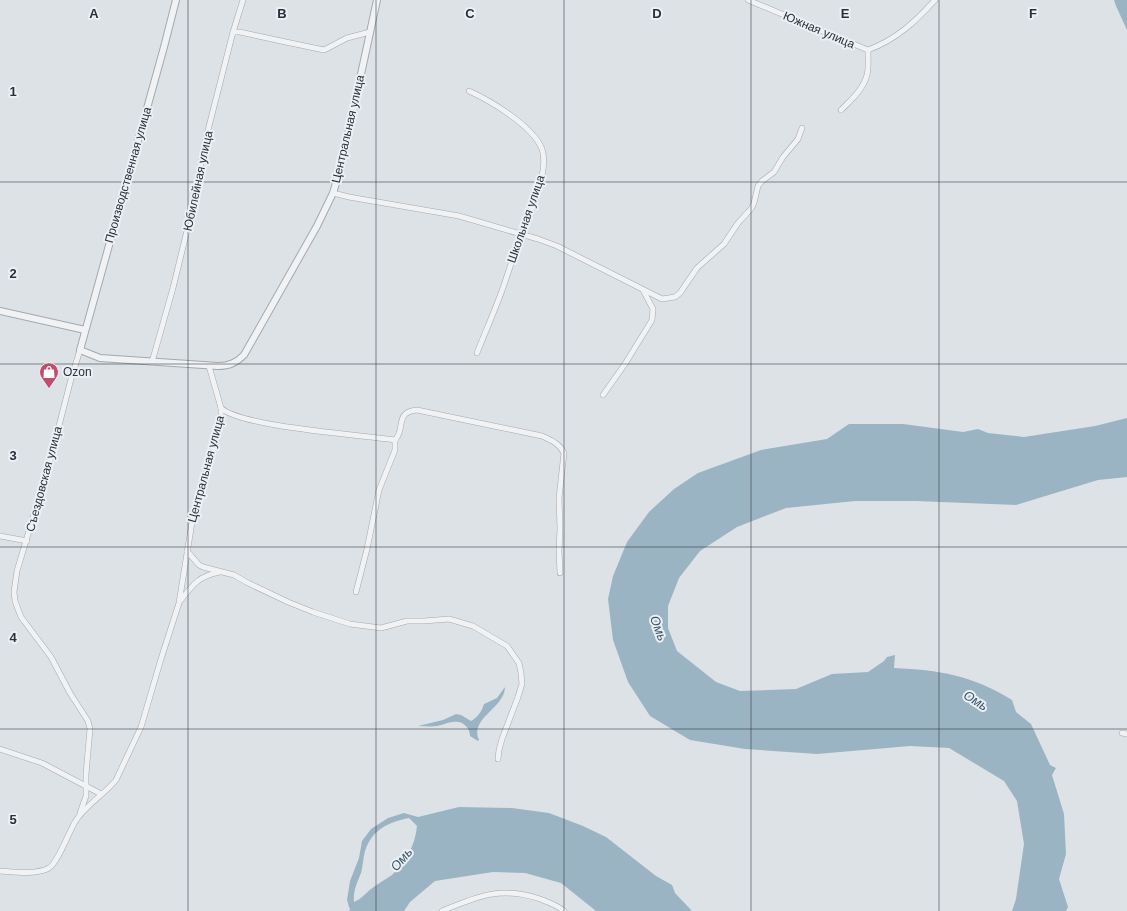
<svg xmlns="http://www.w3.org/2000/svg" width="1127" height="911" font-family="Helvetica,sans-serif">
	<rect width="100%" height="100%" fill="#dde2e6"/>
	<g fill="#9bb4c3" fill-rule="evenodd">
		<polygon points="1114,0 1127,0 1127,30 1116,6"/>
		<path d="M1127,418V477L1098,480L1016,505L916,501H855L786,508L737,527L700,551L679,578L668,606V628L677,651L716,682L740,691L796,689L832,674L868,672L884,661L887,657L895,655L894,668C939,670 972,675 1012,700L1016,712L1031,724L1050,765L1056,768L1052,775L1064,814L1066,854L1059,879L1068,907L1066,911H1012L1016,899L1024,844L1017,801L1004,781L949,748L910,746L817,754L745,749L690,740L650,716L628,682L613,640L608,599L613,576L627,542L649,512L674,489L698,473L761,450L827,439L849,424H903L963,432L978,429L988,433L1024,437L1095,426Z"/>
		<path d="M505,687C505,708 469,718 479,740L478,741L470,736C470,727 462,720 453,722C448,722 443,725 437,726C431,727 424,726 418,726L443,720L456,714L461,715L471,721C477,718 482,711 484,704L497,698Z"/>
		<path d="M459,807L512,808L549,813L583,826L606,837L656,876L672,885L675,893L692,911H596L561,883L525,873L493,872L435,881L410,902L404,911H348L350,910L347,900L350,881L359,858L362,841L371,829L388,818L404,813L418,817ZM409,818L417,826C415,846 406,862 392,875C385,880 377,884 371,889C365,894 361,899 354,902C353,891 357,883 361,873C363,866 363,858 365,851C372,830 388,822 409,818Z"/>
	</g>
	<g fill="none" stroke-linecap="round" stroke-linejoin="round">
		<defs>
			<g id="minor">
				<polyline points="748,0 868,50"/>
				<polyline points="233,32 240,32 281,41 324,50 347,38 370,32"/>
				<path d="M868,50C897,39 915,22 935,0"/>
				<path d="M469,91C491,101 533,126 542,149C544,155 544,163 543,170C540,193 528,215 521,236C515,251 510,267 505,282C497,306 486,330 477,353"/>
				<path d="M841,110C851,100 863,90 867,75C869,67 868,58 868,50"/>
				<polyline points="333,193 349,197 459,216 538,239 557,246 662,299 675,297 680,293 697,268 724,244 738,223 751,209 754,203 758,186 762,181 774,172 783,157 798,139 802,128"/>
				<polyline points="152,362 173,288 194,202 205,142 233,32 243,0"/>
				<polyline points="603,395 625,364 652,320 653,309 643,290"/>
				<path d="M221,408C241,427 362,435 395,440"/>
				<path d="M395,440C406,429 394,412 417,410L542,436C551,440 559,443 564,453L559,498L560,528L559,551L560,573"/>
				<polyline points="0,536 27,541"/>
				<polyline points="187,551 199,565 203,567 234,575 248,583 288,602 313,612 350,624 381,628 407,621 424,621 449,619 473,626 507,646 519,663 521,673 522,684 518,697 502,739 499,750 498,759"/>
				<polyline points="356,592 367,549 379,490 395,450 395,440"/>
				<path d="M181,600C193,584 199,576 220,572"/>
				<polyline points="1122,733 1127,734"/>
				<polyline points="0,749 42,763 101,794"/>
				<polyline points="80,813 86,796 86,774 90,729 88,721 70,693 51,657 21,617 15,601 14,592 17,571 51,457 71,379 80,350"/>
				<path d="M0,871C15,872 36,875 49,868C57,864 69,832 75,822C85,805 104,795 116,780L141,727L161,659L179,603L194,510L216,441L221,418V408L209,366"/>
				<path d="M442,911C478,896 501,886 540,899C548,902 557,905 564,911"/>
			</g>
			<g id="tertiary">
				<path d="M176,0L164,47L80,350L100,358L218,366C229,366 236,363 244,355L317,226L333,193L341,167L377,0"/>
				<polyline points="0,311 85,330"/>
			</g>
		</defs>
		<use href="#minor" stroke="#a3a9af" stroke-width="6"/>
		<use href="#tertiary" stroke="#a3a9af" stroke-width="8"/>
		<use href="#minor" stroke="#f0f2f4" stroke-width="5"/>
		<use href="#tertiary" stroke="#f0f2f4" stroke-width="6"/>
	</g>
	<path fill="none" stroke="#28313b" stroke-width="1" stroke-opacity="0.55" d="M188,0V911M376,0V911M564,0V911M751,0V911M939,0V911M0,182H1127M0,364H1127M0,547H1127M0,729H1127"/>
	<defs>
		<symbol id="shop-pin" viewBox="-11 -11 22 30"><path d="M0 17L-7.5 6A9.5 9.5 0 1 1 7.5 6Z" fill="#c04d6e" stroke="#ecf0f4"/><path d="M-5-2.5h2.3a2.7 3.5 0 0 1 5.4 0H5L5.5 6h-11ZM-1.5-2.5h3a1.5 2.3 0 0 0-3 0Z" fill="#fff"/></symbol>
	</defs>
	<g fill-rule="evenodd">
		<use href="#shop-pin" x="38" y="361" width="22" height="30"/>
	</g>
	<g text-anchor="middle" stroke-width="4" stroke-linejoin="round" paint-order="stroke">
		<g font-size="12" fill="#28313b" stroke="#ecf0f4">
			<text transform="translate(819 30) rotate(23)" y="4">Южная улица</text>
			<text transform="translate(348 129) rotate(-77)" y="4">Центральная улица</text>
			<text transform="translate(128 175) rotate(-74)" y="4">Производственная улица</text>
			<text transform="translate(198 181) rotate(-78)" y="4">Юбилейная улица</text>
			<text transform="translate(526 219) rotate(-71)" y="4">Школьная улица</text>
			<text transform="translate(206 469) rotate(-75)" y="4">Центральная улица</text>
			<text transform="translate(44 479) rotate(-75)" y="4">Съездовская улица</text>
		</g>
		<g font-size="12" fill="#28313b" stroke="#ecf0f4" text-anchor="start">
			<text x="63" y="376">Ozon</text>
		</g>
		<g font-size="13" font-style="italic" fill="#37556a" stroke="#ecf0f4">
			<text transform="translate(659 628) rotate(69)" y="5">Омь</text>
			<text transform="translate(976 700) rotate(32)" y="5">Омь</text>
			<text transform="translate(401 859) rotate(-50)" y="5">Омь</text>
		</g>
	</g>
	<g font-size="13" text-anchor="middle" font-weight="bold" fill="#28313b" stroke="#ecf0f4" stroke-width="4" stroke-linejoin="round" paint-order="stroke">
		<text x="94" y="18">A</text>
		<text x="282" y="18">B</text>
		<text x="470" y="18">C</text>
		<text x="657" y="18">D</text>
		<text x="845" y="18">E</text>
		<text x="1033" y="18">F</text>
		<text x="13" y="96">1</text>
		<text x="13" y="278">2</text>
		<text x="13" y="460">3</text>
		<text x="13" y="642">4</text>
		<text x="13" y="824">5</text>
	</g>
</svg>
